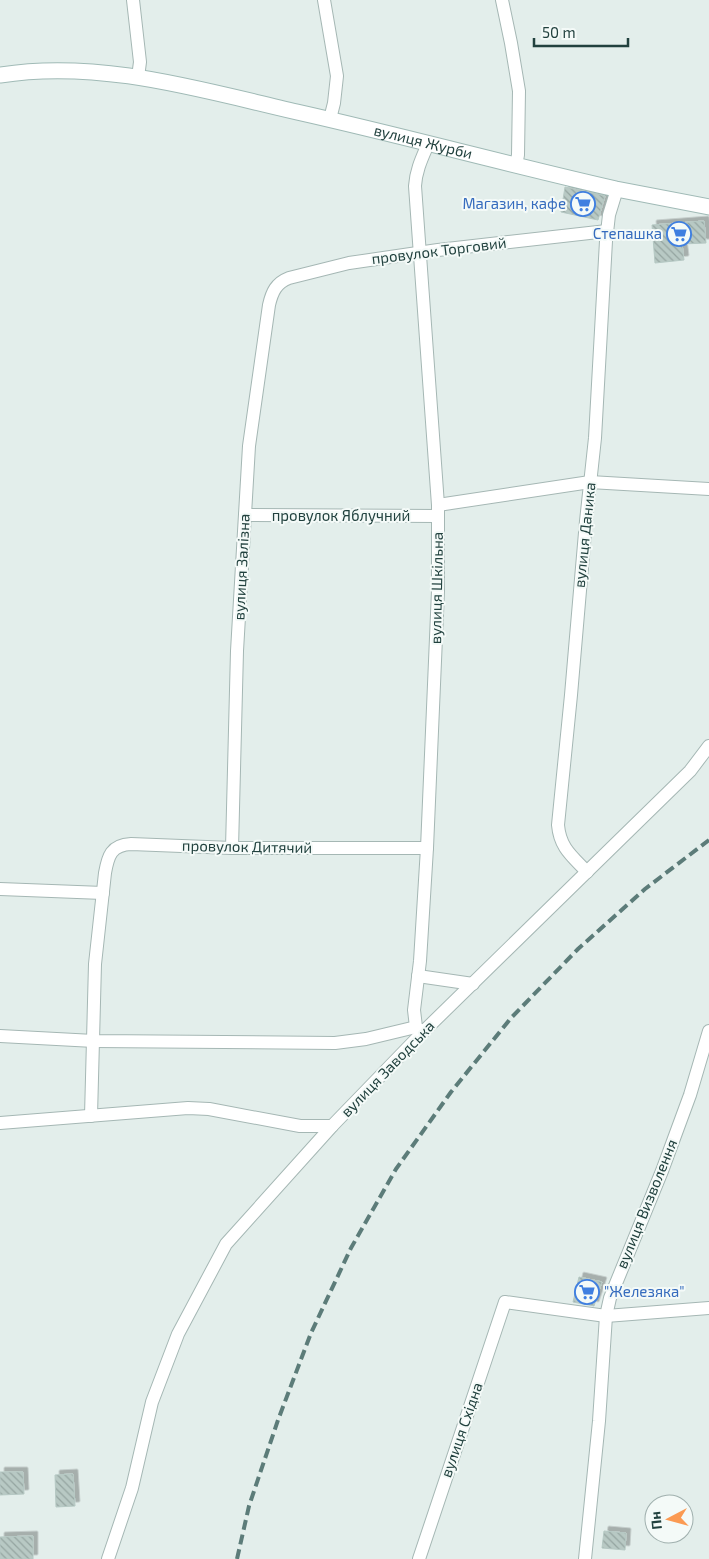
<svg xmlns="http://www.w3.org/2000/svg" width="709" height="1559" font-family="'Exo 2',sans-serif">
	<defs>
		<pattern id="building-back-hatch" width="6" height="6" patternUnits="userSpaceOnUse" patternTransform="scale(1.25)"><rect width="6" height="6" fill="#b8c9c4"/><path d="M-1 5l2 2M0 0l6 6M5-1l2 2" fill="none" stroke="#95a5a1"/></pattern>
		<filter id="shadow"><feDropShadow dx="4.5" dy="-4.5" stdDeviation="0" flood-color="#0004"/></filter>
	</defs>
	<rect width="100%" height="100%" fill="#e3eeeb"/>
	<g fill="url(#building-back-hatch)" stroke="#b5c8c3" filter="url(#shadow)">
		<polygon points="565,187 605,196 598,220 561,212"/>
		<polygon points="704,221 706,243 682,244 684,260 655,263 652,225"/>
		<polygon points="579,1277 602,1282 594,1306 573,1302"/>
		<polygon points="0,1472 23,1472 24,1494 0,1495"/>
		<polygon points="73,1474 75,1506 56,1507 55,1475"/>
		<polygon points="604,1531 626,1533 625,1550 602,1548"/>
		<polygon points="33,1536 33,1559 0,1559 0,1537"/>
	</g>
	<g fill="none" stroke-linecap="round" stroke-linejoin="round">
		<defs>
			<g id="street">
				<polyline points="133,0 140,62 138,77"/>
				<polyline points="324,0 337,76 334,103 330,119"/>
				<polyline points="502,0 511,43 519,91 518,155 516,165"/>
				<polyline points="438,505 590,482 709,489"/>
				<polyline points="245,515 438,516"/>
				<path d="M232,848L237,651L249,446L269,305C272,292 276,283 289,278L349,263L438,250L607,231"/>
				<path d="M587,872C572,856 560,848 558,825L571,695L586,521L595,438L606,241L609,215L617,189"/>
				<polyline points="0,889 103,893"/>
				<polyline points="418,976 473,984"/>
				<path d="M423,1032L416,1027L414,1010L420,961L427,848L438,591V505L415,186C416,170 422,158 428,144"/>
				<polyline points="0,1036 94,1041 335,1043 366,1039 416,1027"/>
				<path d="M91,1116L95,964L105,873C108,856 111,845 131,844L232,848H427"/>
				<polyline points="0,1123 188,1108 209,1109 300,1126 332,1126 423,1032 690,771 709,746"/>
				<polyline points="108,1559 132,1488 152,1402 178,1334 226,1244 332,1126"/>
				<polyline points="419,1559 505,1302 606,1316 709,1308"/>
				<polyline points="585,1559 599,1421 606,1316 610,1298 662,1171 690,1095 709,1031"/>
			</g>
			<g id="secondary">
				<path id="s1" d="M0,75C100,59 201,90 297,112C404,136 510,165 616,189C647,195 678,201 709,207"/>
			</g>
		</defs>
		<use href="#street" stroke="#a5b7b4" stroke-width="14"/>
		<use href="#secondary" stroke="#a0bab6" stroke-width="17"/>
		<use href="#street" stroke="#fff" stroke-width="12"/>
		<use href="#secondary" stroke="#fff" stroke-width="15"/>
		<polyline stroke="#5c7c79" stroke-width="4" stroke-dasharray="10 5" stroke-linecap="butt" points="237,1559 249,1506 278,1420 311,1333 351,1248 396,1169 451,1092 511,1018 578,949 645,889 709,840"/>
	</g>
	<defs>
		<symbol id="supermarket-ring" viewBox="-11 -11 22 22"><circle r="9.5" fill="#f4faf8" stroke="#3f7fe0" stroke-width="1.5"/><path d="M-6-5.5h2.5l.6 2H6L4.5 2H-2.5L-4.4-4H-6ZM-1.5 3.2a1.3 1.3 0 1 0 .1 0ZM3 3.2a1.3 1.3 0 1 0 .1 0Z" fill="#3f7fe0"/></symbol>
	</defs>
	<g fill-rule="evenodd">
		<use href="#supermarket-ring" x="569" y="190" width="28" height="28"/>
		<use href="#supermarket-ring" x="665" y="220" width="28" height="28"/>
		<use href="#supermarket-ring" x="573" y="1278" width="28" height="28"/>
	</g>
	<g text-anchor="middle" stroke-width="4" stroke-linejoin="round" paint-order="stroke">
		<g font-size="15" fill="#21413e" stroke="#f4faf8">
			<text dy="5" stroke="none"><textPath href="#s1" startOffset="431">вулиця Журби</textPath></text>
			<text transform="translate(439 251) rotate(-7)" y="5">провулок Торговий</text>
			<text x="341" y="521">провулок Яблучний</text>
			<text transform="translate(585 535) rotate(-84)" y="5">вулиця Даника</text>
			<text transform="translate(242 567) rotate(-87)" y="5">вулиця Залізна</text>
			<text transform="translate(437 588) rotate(-89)" y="5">вулиця Шкільна</text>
			<text transform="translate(247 847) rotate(1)" y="5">провулок Дитячий</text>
			<text transform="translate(388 1069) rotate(-46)" y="5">вулиця Заводська</text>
			<text transform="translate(647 1204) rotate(-68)" y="5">вулиця Визволення</text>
			<text transform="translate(462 1430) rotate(-71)" y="5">вулиця Східна</text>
		</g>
		<g font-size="15" fill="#366cbe" stroke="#f4faf8" text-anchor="end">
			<text x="566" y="209">Магазин, кафе</text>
			<text x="662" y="239">Степашка</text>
			<text x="604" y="1297" text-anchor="start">"Железяка"</text>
		</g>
	</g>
	<g transform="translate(669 1519) rotate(264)"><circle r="24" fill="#f4faf8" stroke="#a0b0ae"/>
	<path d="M0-4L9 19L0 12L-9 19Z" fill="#fb9a53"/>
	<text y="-8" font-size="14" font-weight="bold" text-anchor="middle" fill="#21413e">Пн</text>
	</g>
	<path d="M534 38v8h94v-8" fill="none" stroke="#21413e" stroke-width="2.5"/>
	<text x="542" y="38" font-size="15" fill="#21413e" stroke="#f4faf8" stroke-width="4" paint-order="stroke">50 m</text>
</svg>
